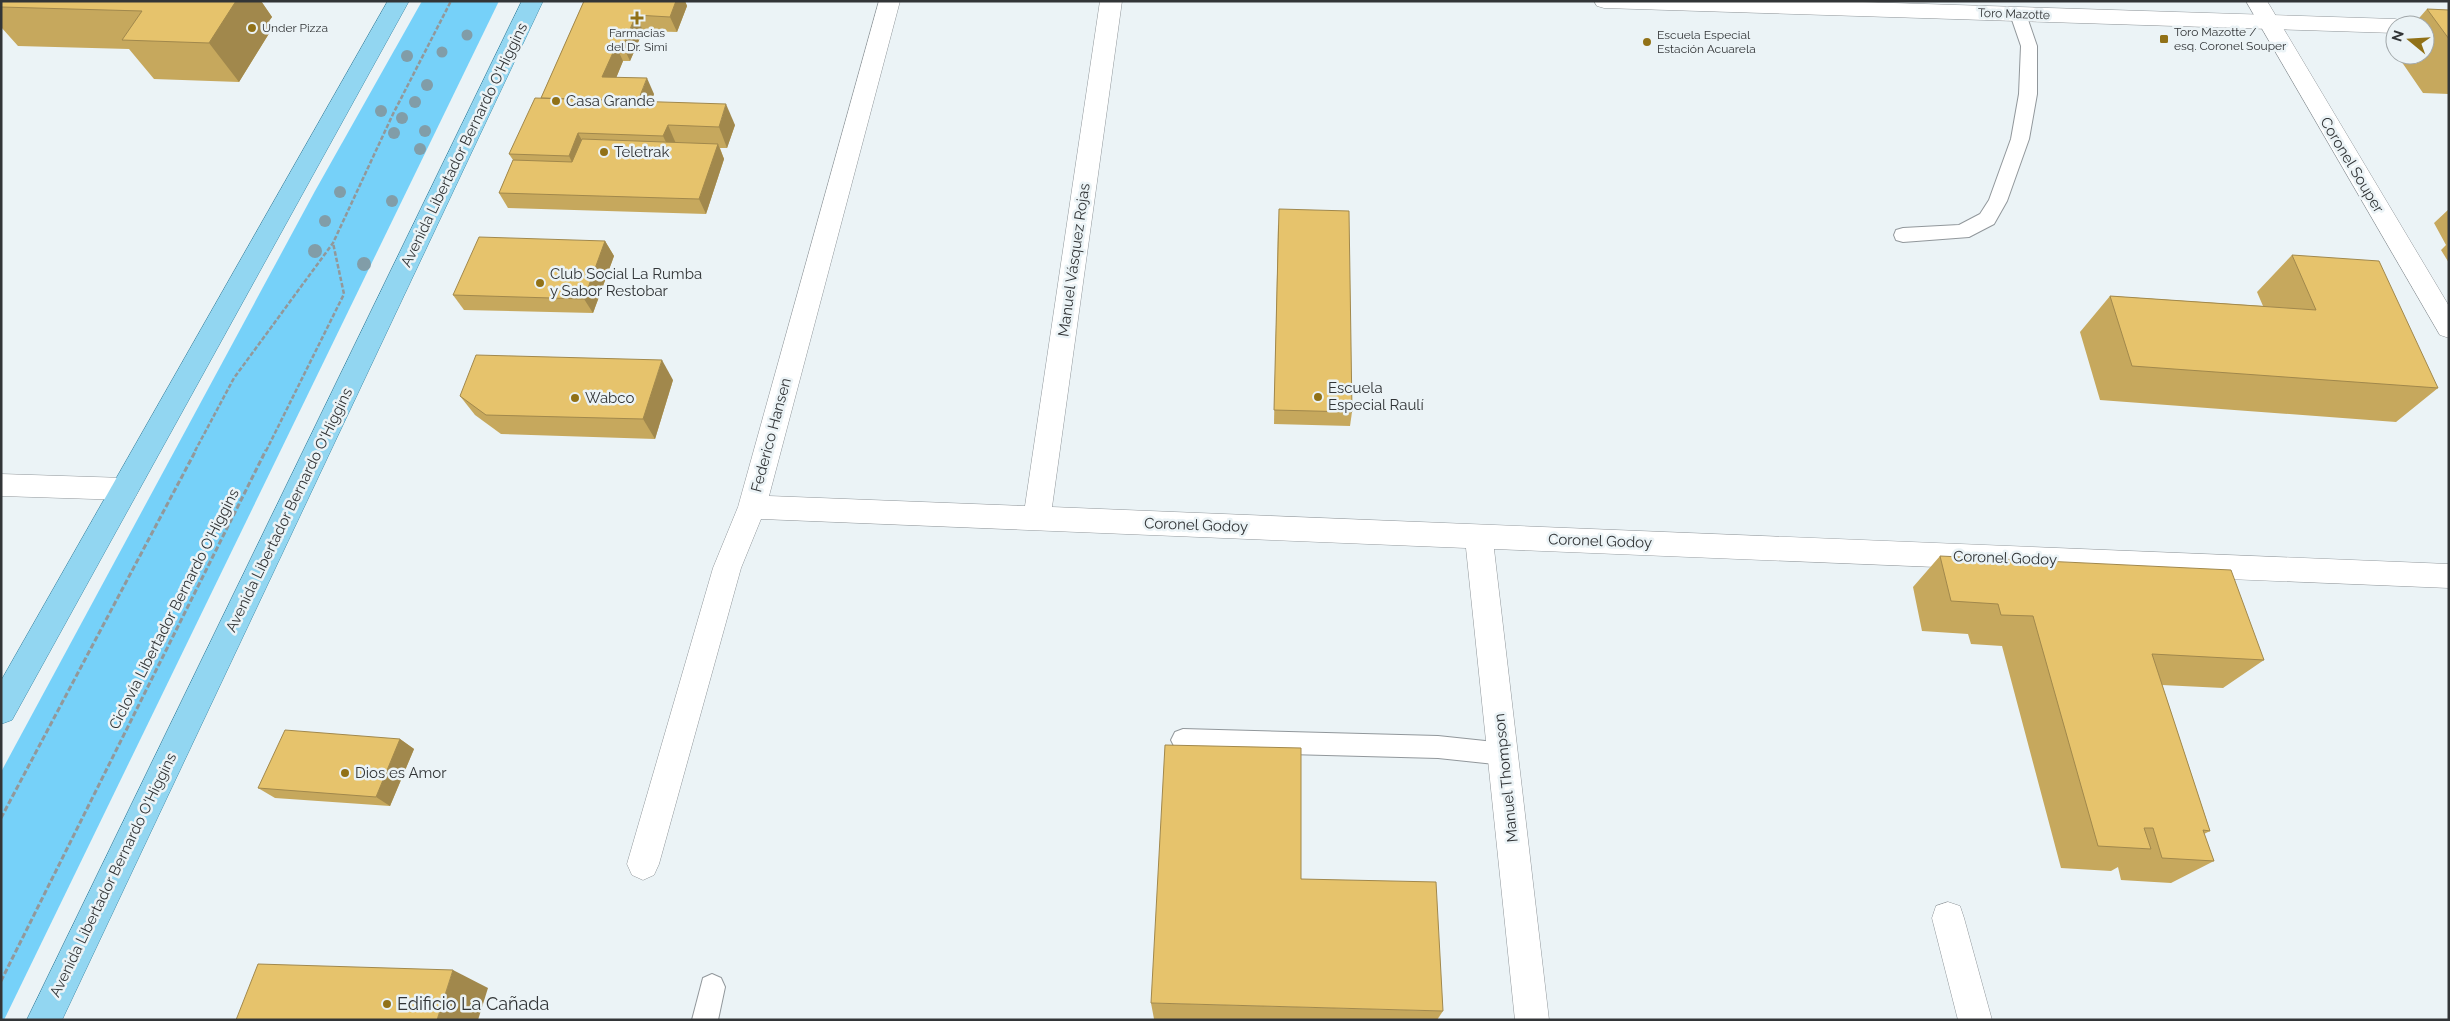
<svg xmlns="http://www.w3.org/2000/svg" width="2450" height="1021" font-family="Raleway,sans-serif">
	<rect width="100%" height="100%" fill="#ebf3f6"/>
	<polygon fill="#76d1f9" points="422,1 499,1 4,1020 1,1020 1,772 315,191"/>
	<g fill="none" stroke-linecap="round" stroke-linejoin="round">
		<defs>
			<g id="lane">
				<polygon points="2018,9 2024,10 2026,14 2037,46 2037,94 2029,139 2007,201 1994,224 1969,237 1903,242 1896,240 1894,235 1896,230 1903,228 1959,225 1980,214 1989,200 2011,139 2019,94 2021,46 2010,14 2012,10"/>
				<polygon points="1183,729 1438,736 1504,743 1512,746 1516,754 1512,762 1504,765 1438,758 1183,751 1175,748 1171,740 1175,732"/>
				<polygon points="712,974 721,978 725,987 718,1020 692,1020 703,978"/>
			</g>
			<g id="street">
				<polygon points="879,1 900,1 769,496 1025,506 1100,1 1122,1 1052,507 2449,564 2449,588 1494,549 1549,1020 1515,1020 1466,548 761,519 741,568 659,864 654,875 643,880 632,875 627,864 713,568 738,507"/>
				<polygon points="2246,1 2267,1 2449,306 2449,338 2440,335"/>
				<polygon points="1,474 125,478 135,481 139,489 135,497 125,500 1,496"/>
				<polygon points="1948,902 1960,906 1964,918 1992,1020 1958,1020 1932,918 1936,906"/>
			</g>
			<polygon id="secondary" points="1594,1 1831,1 2395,19 2403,21 2405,25 2395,25 2395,33 1604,8 1597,6"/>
			<g id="primary">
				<polygon points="388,1 409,1 12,720 1,724 1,681"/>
				<polygon points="522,1 543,1 62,1020 27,1020"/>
			</g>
		</defs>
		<use href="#lane" stroke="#91979b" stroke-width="2"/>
		<use href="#street" stroke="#91979b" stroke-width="1"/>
		<use href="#secondary" stroke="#91979b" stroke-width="1"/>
		<use href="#primary" stroke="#418caa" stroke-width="1"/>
		<g stroke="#92989a" stroke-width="2.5" stroke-dasharray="4.5 2" stroke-linecap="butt">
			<polyline points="195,451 234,378 333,243 393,114 451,1"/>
			<polyline points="266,451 344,294 333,243"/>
		</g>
		<g stroke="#92989a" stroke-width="3" stroke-dasharray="5.5 2.5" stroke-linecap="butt">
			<polyline points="1,818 196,450"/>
			<polyline points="1,981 266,450"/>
		</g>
		<use href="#lane" fill="#fff" fill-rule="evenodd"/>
		<use href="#street" fill="#fff" fill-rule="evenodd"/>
		<use href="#secondary" fill="#fff" fill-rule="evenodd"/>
		<use href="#primary" fill="#92d6f1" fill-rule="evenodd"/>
	</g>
	<g fill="#819da8">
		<circle cx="467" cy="35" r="5.5"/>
		<circle cx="442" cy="52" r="5.5"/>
		<circle cx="407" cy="56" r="6"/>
		<circle cx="427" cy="85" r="6"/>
		<circle cx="415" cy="102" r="6"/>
		<circle cx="381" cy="111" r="6"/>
		<circle cx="402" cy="118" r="6"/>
		<circle cx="425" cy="131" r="6"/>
		<circle cx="394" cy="133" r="6"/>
		<circle cx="420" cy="149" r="6"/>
		<circle cx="340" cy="192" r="6"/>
		<circle cx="392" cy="201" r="6"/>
		<circle cx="325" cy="221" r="6"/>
		<circle cx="315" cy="251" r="7"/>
		<circle cx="364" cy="264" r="7"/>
	</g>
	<g fill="#c6a85d">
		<polygon points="1,1 261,1 272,17 269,21 273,27 239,82 154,79 129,49 18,46 1,27"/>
		<polygon points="584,1 685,1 687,6 677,32 643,31 630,61 623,61 616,78 654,94 651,101 735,125 727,148 720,148 724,159 706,214 508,208 499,193 513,160 509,154 541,98"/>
		<polygon points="2427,9 2449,10 2449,94 2423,93 2397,55 2425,55 2425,25 2413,25"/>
		<polygon points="2395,46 2395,52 2392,49"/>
		<polygon points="2449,209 2449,263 2441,250 2446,245 2434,223"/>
		<polygon points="1278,224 1352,412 1350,426 1274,424"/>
		<polygon points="605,241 614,256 593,313 464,310 453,295"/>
		<polygon points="2292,255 2438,388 2396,422 2100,400 2080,332 2110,296 2263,306 2257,292"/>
		<polygon points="673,380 655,439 501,434 475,415 460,396"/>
		<polygon points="1940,556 2264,660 2223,688 2162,685 2210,831 2204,834 2214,861 2171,883 2121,880 2118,867 2111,871 2061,868 2002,646 1971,644 1968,634 1922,631 1913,587"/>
		<polygon points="400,739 414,749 390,806 275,798 258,788"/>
		<polygon points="1151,1003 1443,1011 1437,1020 1181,1020 1154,1019"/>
	</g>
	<g fill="#a1884c">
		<polygon points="228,1 261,1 272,17 269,21 273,27 239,82 209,43"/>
		<polygon points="676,1 685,1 687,6 677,32 670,17"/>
		<polygon points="636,15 643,31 630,61 623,46"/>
		<polygon points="616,46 623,61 610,93 602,77"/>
		<polygon points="647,78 654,94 643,123 636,107"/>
		<polygon points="726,104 735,125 727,148 719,127"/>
		<polygon points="668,125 677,146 673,157 663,136"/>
		<polygon points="578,133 590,155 580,178 569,156"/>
		<polygon points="718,144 724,159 706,214 699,199"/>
		<polygon points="605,241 614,256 593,313 584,299"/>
		<polygon points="662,360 673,380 655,439 643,419"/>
		<polygon points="400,739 414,749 390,806 376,797"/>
		<polygon points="453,970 488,988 478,1020 437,1020"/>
	</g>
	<g fill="#e6c36c" stroke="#a1884c">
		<polygon points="1,1 236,1 209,43 122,40 142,11 1,7"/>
		<polygon points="584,1 676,1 670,17 636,15 623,46 616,46 602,77 647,78 638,101 541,98"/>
		<polygon points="2427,9 2449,10 2449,39"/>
		<polygon points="535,98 726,104 719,127 668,125 663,136 578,133 569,156 509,154"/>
		<polygon points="582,139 718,144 699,199 499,193 513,160 572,162"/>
		<polygon points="1279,209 1349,211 1352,412 1274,410"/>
		<polygon points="479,237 605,241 584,299 453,295"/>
		<polygon points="2292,255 2379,261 2438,388 2132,366 2110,296 2316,310"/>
		<polygon points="476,355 662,360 643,419 486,415 460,396"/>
		<polygon points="1940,556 2231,570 2264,660 2152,654 2210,831 2203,830 2214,861 2162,858 2153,828 2144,828 2151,849 2098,846 2033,616 2001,615 1998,604 1951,601"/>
		<polygon points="285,730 400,739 376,797 258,788"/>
		<polygon points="1165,745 1301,748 1301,879 1436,882 1443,1011 1151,1003"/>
		<polygon points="258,964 453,970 437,1020 236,1020"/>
	</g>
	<g fill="#917117" stroke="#ebf3f6" stroke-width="2">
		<path d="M634.5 10.5h5v5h5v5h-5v5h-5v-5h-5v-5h5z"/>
		<circle cx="252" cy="28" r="5"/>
		<rect x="2159" y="34" width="10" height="10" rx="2.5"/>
		<circle cx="1647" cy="42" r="5"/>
		<circle cx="556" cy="101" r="5"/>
		<circle cx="604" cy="152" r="5"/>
		<circle cx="540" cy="283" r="5"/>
		<circle cx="1318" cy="397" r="5"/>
		<circle cx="575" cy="398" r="5"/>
		<circle cx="345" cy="773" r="5"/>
		<circle cx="387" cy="1004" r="5"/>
	</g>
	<g text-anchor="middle" stroke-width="5" stroke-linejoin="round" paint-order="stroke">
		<g font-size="12" fill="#323537" stroke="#ebf3f6">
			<text transform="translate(2014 14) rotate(2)" y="4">Toro Mazotte</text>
		</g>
		<g font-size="12" fill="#323537" stroke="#ebf3f6" text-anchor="start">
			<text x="262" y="32">Under Pizza</text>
			<text x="2174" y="36">Toro Mazotte /<tspan x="2174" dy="14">esq. Coronel Souper</tspan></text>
			<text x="637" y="37" text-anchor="middle">Farmacias<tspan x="637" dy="14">del Dr. Simi</tspan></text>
			<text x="1657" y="39">Escuela Especial<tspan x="1657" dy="14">Estación Acuarela</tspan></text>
		</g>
		<g font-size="15" fill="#323537" stroke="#ebf3f6" text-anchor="start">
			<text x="566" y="106">Casa Grande</text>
			<text x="614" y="157">Teletrak</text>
			<text x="550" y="279">Club Social La Rumba<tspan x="550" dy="17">y Sabor Restobar</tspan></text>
			<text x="1328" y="393">Escuela<tspan x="1328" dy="17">Especial Raulí</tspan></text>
			<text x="585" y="403">Wabco</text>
			<text x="355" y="778">Dios es Amor</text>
		</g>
		<g font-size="15" fill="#323537" stroke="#ebf3f6">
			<text transform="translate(464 145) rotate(-64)" y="5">Avenida Libertador Bernardo O'Higgins</text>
			<text transform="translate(2352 165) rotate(59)" y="5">Coronel Souper</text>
			<text transform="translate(1074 260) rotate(-82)" y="5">Manuel Vásquez Rojas</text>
			<text transform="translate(771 435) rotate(-75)" y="5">Federico Hansen</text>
			<text transform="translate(289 510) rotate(-64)" y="5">Avenida Libertador Bernardo O'Higgins</text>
			<text transform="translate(1196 525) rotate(2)" y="5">Coronel Godoy</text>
			<text transform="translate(1600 541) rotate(2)" y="5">Coronel Godoy</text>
			<text transform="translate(2005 558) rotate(2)" y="5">Coronel Godoy</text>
			<text transform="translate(174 609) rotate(-63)" y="5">Ciclovía Libertador Bernardo O'Higgins</text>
			<text transform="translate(1506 778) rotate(-96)" y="5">Manuel Thompson</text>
			<text transform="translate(113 875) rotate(-64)" y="5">Avenida Libertador Bernardo O'Higgins</text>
		</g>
		<g font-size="18" fill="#323537" stroke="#ebf3f6" text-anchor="start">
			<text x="397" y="1010">Edificio La Cañada</text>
		</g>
	</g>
	<rect width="2450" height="1021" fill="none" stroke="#323537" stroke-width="5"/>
	<g transform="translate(2410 40) rotate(288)"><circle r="24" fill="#ebf3f6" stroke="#a1a7aa"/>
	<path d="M0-4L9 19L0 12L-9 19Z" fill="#917117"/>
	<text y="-8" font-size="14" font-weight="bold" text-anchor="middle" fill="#323537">N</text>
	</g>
</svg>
